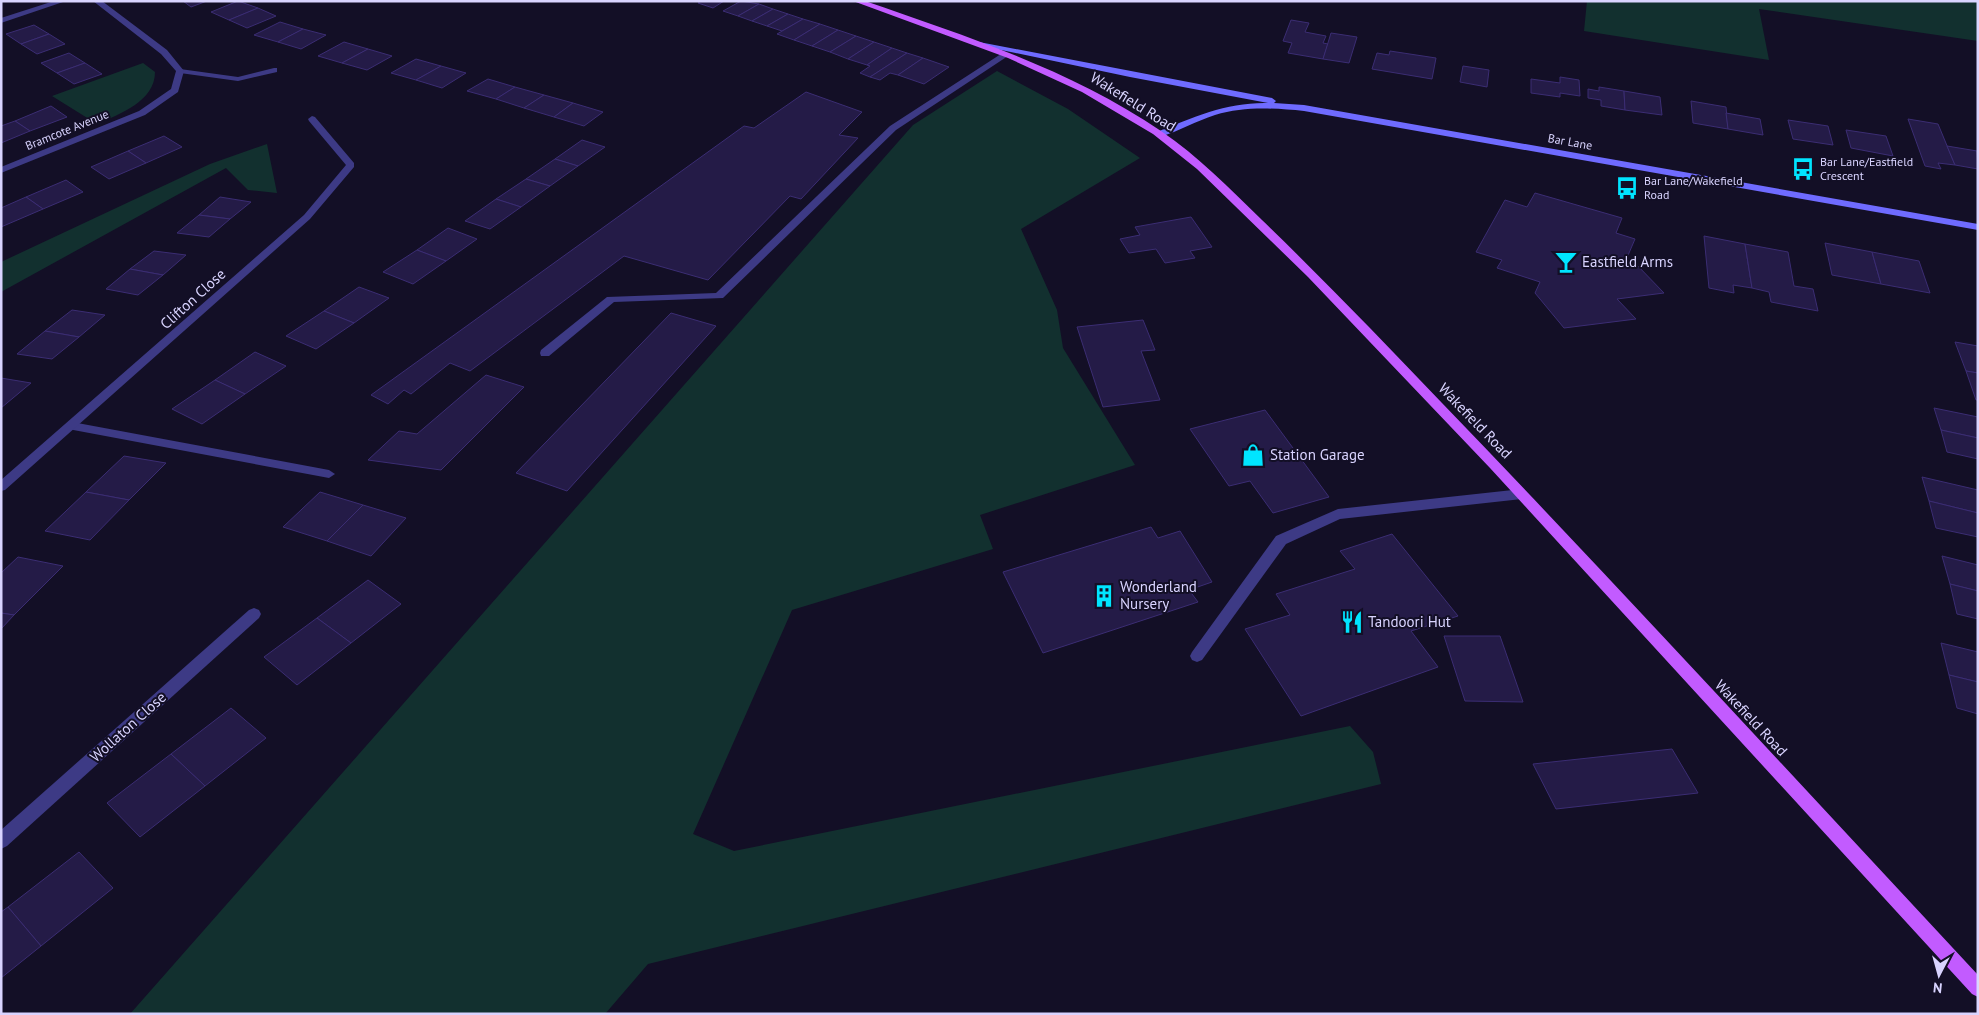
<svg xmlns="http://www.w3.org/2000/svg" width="1979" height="1015" font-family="'PT Sans',sans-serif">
	<rect width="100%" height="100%" fill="#130f26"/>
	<g fill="#12302f">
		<polygon points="1587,1 1978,1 1978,41 1759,9 1769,60 1584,31"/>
		<path d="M143,63L155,72C155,101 120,114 97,124L52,96Z"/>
		<polygon points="997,71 1068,109 1140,158 1021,229 1057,310 1063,348 1135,465 980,515 993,549 792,610 693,834 734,851 1350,726 1373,752 1381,784 648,964 605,1014 130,1014 913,125"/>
		<polygon points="267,144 277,193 248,190 226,168 1,292 1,262 210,164"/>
	</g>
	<g fill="#241b47" stroke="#3b2d73">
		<polygon points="183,1 207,1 191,7"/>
		<polygon points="238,1 258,8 229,20 211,12"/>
		<polygon points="701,1 724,1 713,8 698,3"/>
		<polygon points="741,1 759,4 738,16 723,11"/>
		<polygon points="759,4 773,9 752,21 738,16"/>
		<polygon points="258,8 276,16 247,28 229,20"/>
		<polygon points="773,9 788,14 767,26 752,21"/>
		<polygon points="788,14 803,19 782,31 767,26"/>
		<polygon points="803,19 820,24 794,40 777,34"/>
		<polygon points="1291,20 1309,23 1305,32 1326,36 1323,43 1328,44 1323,59 1288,53 1292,43 1283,41"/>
		<polygon points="280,22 303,29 278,42 254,35"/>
		<polygon points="820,24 838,30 812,46 794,40"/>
		<polygon points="34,25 49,34 21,44 6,34"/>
		<polygon points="303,29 326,35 301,49 278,42"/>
		<polygon points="838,30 856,36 830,52 812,46"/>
		<polygon points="1331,33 1357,37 1349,63 1323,59"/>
		<polygon points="49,34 65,44 37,54 21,44"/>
		<polygon points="856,36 874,42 848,59 830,52"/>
		<polygon points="344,42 368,49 342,63 318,56"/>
		<polygon points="874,42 892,48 867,65 848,59"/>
		<polygon points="892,48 907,53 870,77 860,73 870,66 867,65"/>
		<polygon points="368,49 392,56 367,70 342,63"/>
		<polygon points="1390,51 1436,58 1432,79 1372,69 1377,53 1389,55"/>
		<polygon points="69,53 85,63 57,73 41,63"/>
		<polygon points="907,53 923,58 898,75 890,73 880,80 870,77"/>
		<polygon points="923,58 949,67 924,84 898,75"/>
		<polygon points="416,59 441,66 416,80 391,73"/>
		<polygon points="85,63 102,74 74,84 57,73"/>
		<polygon points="441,66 466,73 442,88 416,80"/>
		<polygon points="1463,66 1489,70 1487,87 1460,82"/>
		<polygon points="1560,77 1579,80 1580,96 1560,93 1560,97 1531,93 1531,79 1560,83"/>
		<polygon points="488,79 515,87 496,99 467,91"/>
		<polygon points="515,87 544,95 524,108 496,99"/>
		<polygon points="1599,87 1624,91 1625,110 1601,106 1601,100 1588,98 1588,89 1599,91"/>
		<polygon points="1624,91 1660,97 1662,115 1625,110"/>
		<polygon points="806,92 862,112 839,135 858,138 801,199 790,196 708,280 624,256 470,371 450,363 411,394 404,390 388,404 371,395 744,126 754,128"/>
		<polygon points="544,95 573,103 554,117 524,108"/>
		<polygon points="1691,101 1726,107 1728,129 1693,123"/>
		<polygon points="573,103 603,112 584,126 554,117"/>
		<polygon points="51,106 67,117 30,131 15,121"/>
		<polygon points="1726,113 1760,119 1763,135 1728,129"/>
		<polygon points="1908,119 1938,124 1955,165 1938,163 1941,169 1925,166"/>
		<polygon points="1788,120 1828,126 1833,145 1793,139"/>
		<polygon points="15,121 30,131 1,143 1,126"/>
		<polygon points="1846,130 1886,136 1893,156 1851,148"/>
		<polygon points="164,136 182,147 146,163 128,151"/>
		<polygon points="582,140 605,147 578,166 555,159"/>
		<polygon points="1947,146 1977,151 1978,169 1955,165"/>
		<polygon points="128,151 146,163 109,179 91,167"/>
		<polygon points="555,159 578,166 550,186 526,179"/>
		<polygon points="526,179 550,186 521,207 496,199"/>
		<polygon points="66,180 83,192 43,209 26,197"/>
		<polygon points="1535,193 1622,218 1616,233 1635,239 1626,260 1635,263 1664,293 1617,299 1636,319 1564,328 1535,293 1540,282 1497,268 1502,260 1476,252 1505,200 1527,207"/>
		<polygon points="26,197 43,209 1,227 1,208"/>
		<polygon points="220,197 251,202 230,219 199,215"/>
		<polygon points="496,199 521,207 490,229 465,221"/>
		<polygon points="199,215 230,219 209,237 177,233"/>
		<polygon points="1191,217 1212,247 1190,251 1195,258 1165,263 1156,249 1129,253 1120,239 1140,235 1135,227"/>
		<polygon points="448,228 477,239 446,261 417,250"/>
		<polygon points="1704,236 1745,244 1752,288 1733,285 1734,293 1709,288"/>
		<polygon points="1825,243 1872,252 1881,284 1832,275"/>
		<polygon points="1745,244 1788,252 1794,286 1813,289 1818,311 1771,302 1769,292 1752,288"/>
		<polygon points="417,250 446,261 413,284 383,272"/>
		<polygon points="154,251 186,255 163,275 130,269"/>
		<polygon points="1872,252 1919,261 1930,293 1881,284"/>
		<polygon points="130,269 163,275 138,295 106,289"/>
		<polygon points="359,287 389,298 354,323 324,311"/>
		<polygon points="72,310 105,315 79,337 45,331"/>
		<polygon points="324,311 354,323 316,349 286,336"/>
		<polygon points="671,313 716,326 567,491 516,473"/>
		<polygon points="1143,320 1155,350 1141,351 1160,400 1103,407 1077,327"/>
		<polygon points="45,331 79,337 52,359 17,354"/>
		<polygon points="1955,342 1978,346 1978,373 1966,371"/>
		<polygon points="255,352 286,366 245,394 215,380"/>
		<polygon points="1966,371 1978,373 1978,400 1976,400"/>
		<polygon points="486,375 524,387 441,470 368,460 399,431 417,434"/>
		<polygon points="1,378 31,383 1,408"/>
		<polygon points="215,380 245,394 202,424 172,409"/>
		<polygon points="1934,408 1978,417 1978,438 1941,430"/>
		<polygon points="1265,410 1329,497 1273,513 1250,481 1229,486 1190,429"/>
		<polygon points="1941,430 1978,438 1978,459 1947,452"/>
		<polygon points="124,456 166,463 129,500 86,492"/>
		<polygon points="1922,477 1978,490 1978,513 1929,501"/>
		<polygon points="86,492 129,500 90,540 45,531"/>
		<polygon points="320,492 363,505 327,541 283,527"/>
		<polygon points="1929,501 1978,513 1978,537 1936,528"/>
		<polygon points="363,505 406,518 371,556 327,541"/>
		<polygon points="1151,527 1158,538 1180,531 1212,582 1189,590 1198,602 1043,653 1003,572"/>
		<polygon points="1392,534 1458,616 1411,631 1438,667 1301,716 1245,629 1290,615 1276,594 1355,569 1340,551"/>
		<polygon points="1942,556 1978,565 1978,591 1950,584"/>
		<polygon points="18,557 63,566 14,615 1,613 1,573"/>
		<polygon points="368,580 401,604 351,643 317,618"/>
		<polygon points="1950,584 1978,591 1978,619 1957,614"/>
		<polygon points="1,613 14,615 1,629"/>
		<polygon points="317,618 351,643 297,685 264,657"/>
		<polygon points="1444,636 1500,636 1523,702 1465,701"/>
		<polygon points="1941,643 1978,652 1978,682 1949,675"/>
		<polygon points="1949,675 1978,682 1978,714 1957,708"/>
		<polygon points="231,708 266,738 205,786 171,754"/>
		<polygon points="1672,749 1698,793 1556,809 1533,764"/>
		<polygon points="171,754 205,786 140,837 107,803"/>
		<polygon points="79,852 113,888 41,946 8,907"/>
		<polygon points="8,907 41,946 1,978 1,912"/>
	</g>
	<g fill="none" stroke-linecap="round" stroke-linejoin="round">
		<g fill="#3d3a85" fill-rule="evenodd">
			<polygon points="54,1 66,1 1,23 1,18"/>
			<polygon points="1004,52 1011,54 896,130 723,298 614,302 549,356 541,356 540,353 541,350 607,297 716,293 890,126"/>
			<polygon points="274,68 277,68 277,72 238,81 180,73 176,71 180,69 238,77"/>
			<polygon points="72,422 329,470 335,474 329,478 68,429 66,426 68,423"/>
			<polygon points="1522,489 1526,491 1528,494 1526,497 1522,499 1340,519 1286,544 1202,660 1197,662 1192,660 1190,656 1192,652 1276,536 1338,509"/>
		</g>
		<g fill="#3d3a85" fill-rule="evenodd">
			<polygon points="93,1 102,1 167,50 184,71 178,92 145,115 1,173 1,167 139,111 171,89 176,71 161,54"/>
			<polygon points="312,116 315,117 354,163 354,167 310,219 5,490 1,491 1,480 304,215 346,165 309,121 308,119"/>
			<polygon points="254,608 259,610 261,614 259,618 7,846 1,849 1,830 249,610"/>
		</g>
		<path fill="#6f6bff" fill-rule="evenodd" d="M979,42L1272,98L1276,101L1274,103L1304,105L1978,224V230L1304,111C1274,108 1244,106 1215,115C1196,121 1179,131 1160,137L1157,136V132C1193,117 1228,102 1268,103L1130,77L982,46L978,44Z"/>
		<path fill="#c25bff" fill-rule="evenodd" d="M853,1H865C966,36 1071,70 1161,131C1198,156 1230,189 1262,220C1324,280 1383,341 1442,403C1623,591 1800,784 1978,975V997L1972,994L1490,468L1308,277L1197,169L1153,134L1082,92L1008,58Z"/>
	</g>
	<defs>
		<symbol id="bus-bare" viewBox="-9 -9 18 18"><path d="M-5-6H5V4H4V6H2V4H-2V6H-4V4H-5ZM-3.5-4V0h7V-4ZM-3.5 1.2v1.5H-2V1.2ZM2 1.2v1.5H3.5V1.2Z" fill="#00e5ff" stroke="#130f26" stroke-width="2.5" paint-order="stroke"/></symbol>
		<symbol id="bar-bare" viewBox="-9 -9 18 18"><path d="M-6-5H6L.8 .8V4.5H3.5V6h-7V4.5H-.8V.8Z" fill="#00e5ff" stroke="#130f26" stroke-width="2.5" paint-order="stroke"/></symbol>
		<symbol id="shop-bare" viewBox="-9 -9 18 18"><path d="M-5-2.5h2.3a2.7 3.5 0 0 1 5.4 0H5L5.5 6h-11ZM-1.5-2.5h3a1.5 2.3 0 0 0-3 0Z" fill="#00e5ff" stroke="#130f26" stroke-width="2.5" paint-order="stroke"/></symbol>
		<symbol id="building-bare" viewBox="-9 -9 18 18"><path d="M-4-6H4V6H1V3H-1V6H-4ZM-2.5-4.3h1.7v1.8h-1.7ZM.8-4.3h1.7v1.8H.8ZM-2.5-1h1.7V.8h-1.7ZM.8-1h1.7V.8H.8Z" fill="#00e5ff" stroke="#130f26" stroke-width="2.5" paint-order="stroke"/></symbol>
		<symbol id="restaurant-bare" viewBox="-9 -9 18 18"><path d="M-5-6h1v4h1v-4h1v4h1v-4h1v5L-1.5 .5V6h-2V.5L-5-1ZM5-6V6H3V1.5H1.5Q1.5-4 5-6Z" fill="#00e5ff" stroke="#130f26" stroke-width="2.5" paint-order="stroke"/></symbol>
	</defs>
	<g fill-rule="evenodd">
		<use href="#bus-bare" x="1787" y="153" width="32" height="32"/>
		<use href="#bus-bare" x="1611" y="172" width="32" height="32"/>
		<use href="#bar-bare" x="1550" y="246" width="32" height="32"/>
		<use href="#shop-bare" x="1237" y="439" width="32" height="32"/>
		<use href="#building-bare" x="1088" y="580" width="32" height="32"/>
		<use href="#restaurant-bare" x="1336" y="606" width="32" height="32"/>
	</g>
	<g text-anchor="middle" stroke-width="4" stroke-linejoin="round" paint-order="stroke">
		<g font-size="12" fill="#d9d4ff" stroke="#130f26">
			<text transform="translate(67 130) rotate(-22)" y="4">Bramcote Avenue</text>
			<text transform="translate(1570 142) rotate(10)" y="4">Bar Lane</text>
		</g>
		<g font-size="12" fill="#d9d4ff" stroke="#130f26" text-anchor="start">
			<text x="1820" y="166">Bar Lane/Eastfield<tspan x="1820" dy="14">Crescent</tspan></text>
			<text x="1644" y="185">Bar Lane/Wakefield<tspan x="1644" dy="14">Road</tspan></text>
		</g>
		<g font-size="15" fill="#d9d4ff" stroke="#130f26">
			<text transform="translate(1133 102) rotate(32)" y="5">Wakefield Road</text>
			<text transform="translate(193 299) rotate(-42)" y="5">Clifton Close</text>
			<text transform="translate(1475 421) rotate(46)" y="5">Wakefield Road</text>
			<text transform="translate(1751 718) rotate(47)" y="5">Wakefield Road</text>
			<text transform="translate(128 727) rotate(-42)" y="5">Wollaton Close</text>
		</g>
		<g font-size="15" fill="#d9d4ff" stroke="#130f26" text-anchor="start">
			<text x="1582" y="267">Eastfield Arms</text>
			<text x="1270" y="460">Station Garage</text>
			<text x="1120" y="592">Wonderland<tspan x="1120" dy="17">Nursery</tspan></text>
			<text x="1368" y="627">Tandoori Hut</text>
		</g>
	</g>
	<rect width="1979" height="1015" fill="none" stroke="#d9d4ff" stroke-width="5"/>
	<g transform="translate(1939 975) rotate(186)" stroke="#130f26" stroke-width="4" paint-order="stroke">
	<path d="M0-4L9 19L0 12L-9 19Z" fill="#d9d4ff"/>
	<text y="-8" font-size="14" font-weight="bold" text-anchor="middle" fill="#d9d4ff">N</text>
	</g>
</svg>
